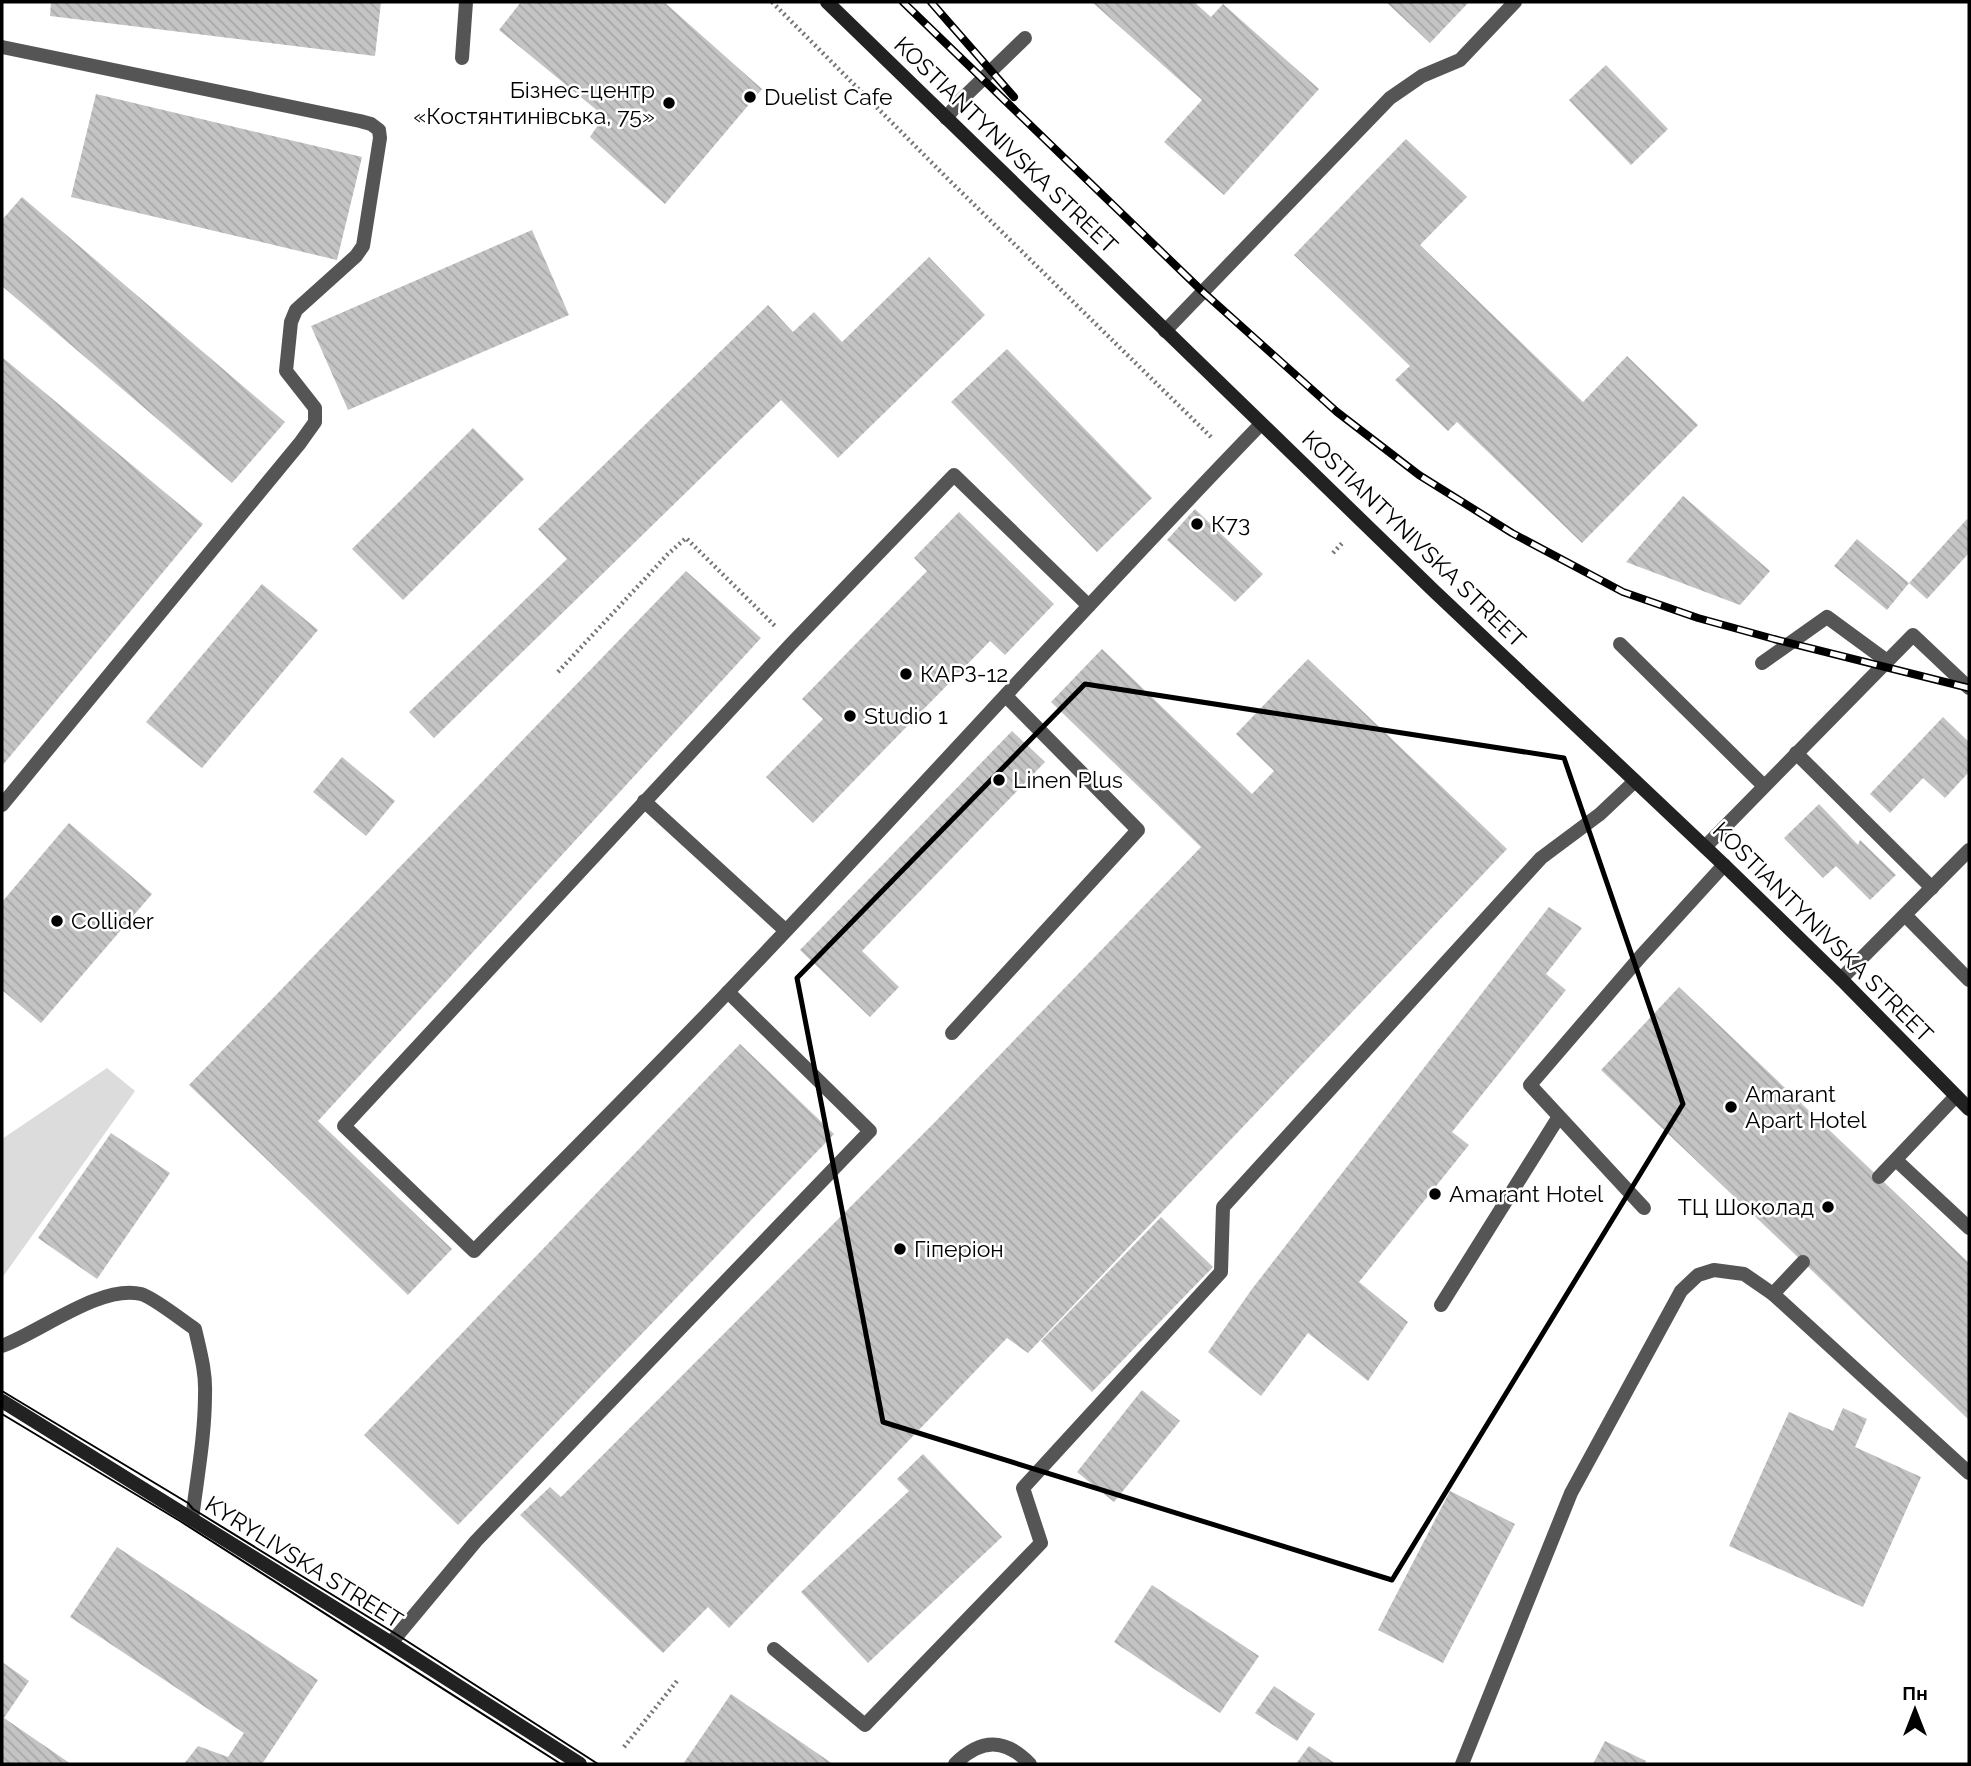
<svg xmlns="http://www.w3.org/2000/svg" width="1971" height="1766" font-family="Raleway,sans-serif">
	<defs>
		<pattern id="building-back-hatch" width="6" height="6" patternUnits="userSpaceOnUse" patternTransform="scale(1.75)"><rect width="6" height="6" fill="#c4c4c4"/><path d="M-1 5l2 2M0 0l6 6M5-1l2 2" fill="none" stroke="#a7a7a7"/></pattern>
	</defs>
	<rect width="100%" height="100%" fill="#fff"/>
	<polygon fill="#dcdcdc" points="107,1068 135,1091 2,1278 2,1139"/>
	<g fill="url(#building-back-hatch)">
		<polygon points="51,2 381,2 375,56 50,16"/>
		<polygon points="521,2 664,2 762,89 665,204 590,137 604,116 499,30"/>
		<polygon points="1092,2 1194,2 1211,17 1223,4 1319,89 1224,195 1164,142 1202,100"/>
		<polygon points="1386,2 1469,2 1430,43"/>
		<polygon points="1606,65 1668,129 1631,165 1569,100"/>
		<polygon points="96,94 362,157 337,260 71,197"/>
		<polygon points="1406,139 1467,197 1420,245 1583,402 1627,356 1698,425 1582,543 1457,422 1448,431 1395,380 1410,366 1294,255"/>
		<polygon points="22,197 285,422 232,483 2,286 2,220"/>
		<polygon points="532,230 569,315 348,410 311,326"/>
		<polygon points="929,257 985,315 838,458 781,400 434,738 409,712 567,559 538,529 768,305 793,332 814,312 842,342"/>
		<polygon points="1007,349 1152,498 1097,552 951,402"/>
		<polygon points="2,357 203,524 2,766"/>
		<polygon points="473,428 524,479 403,600 352,549"/>
		<polygon points="1683,496 1770,571 1740,605 1626,562"/>
		<polygon points="1195,509 1263,574 1235,602 1167,540"/>
		<polygon points="959,512 1054,604 1005,655 990,641 813,823 766,777 823,719 802,699 927,571 914,558"/>
		<polygon points="1967,519 1969,522 1969,553 1927,599 1909,583"/>
		<polygon points="1857,539 1909,583 1887,610 1834,566"/>
		<polygon points="686,571 761,638 318,1121 452,1249 408,1295 189,1085"/>
		<polygon points="262,584 318,630 202,768 146,722"/>
		<polygon points="1102,649 1252,794 1274,771 1236,734 1308,659 1507,849 1028,1353 1007,1338 729,1628 708,1607 663,1653 520,1515 550,1487 561,1497 936,1121 1201,847 1051,702"/>
		<polygon points="1943,717 1969,742 1969,772 1945,798 1923,778 1890,813 1870,794"/>
		<polygon points="1012,731 1045,762 862,951 899,987 870,1017 800,950"/>
		<polygon points="342,757 395,801 366,836 313,792"/>
		<polygon points="1819,804 1858,845 1860,840 1896,875 1870,900 1836,866 1823,878 1784,838"/>
		<polygon points="69,823 152,894 41,1023 2,990 2,902"/>
		<polygon points="1549,907 1582,928 1546,974 1566,990 1452,1132 1469,1145 1359,1282 1408,1322 1368,1381 1308,1333 1261,1396 1208,1352 1252,1289"/>
		<polygon points="1679,987 1969,1263 1969,1420 1601,1070"/>
		<polygon points="740,1044 834,1134 458,1525 364,1435"/>
		<polygon points="111,1133 170,1173 97,1279 38,1238"/>
		<polygon points="1161,1217 1213,1267 1092,1392 1041,1341"/>
		<polygon points="1142,1390 1180,1421 1114,1502 1077,1472"/>
		<polygon points="1843,1408 1867,1419 1855,1447 1921,1477 1863,1607 1729,1546 1789,1412 1833,1431"/>
		<polygon points="923,1454 1002,1537 868,1663 801,1592 909,1491 897,1479"/>
		<polygon points="1450,1491 1515,1524 1443,1663 1378,1630"/>
		<polygon points="117,1547 318,1680 262,1764 184,1764 198,1746 228,1757 244,1733 70,1617"/>
		<polygon points="1152,1585 1259,1656 1220,1713 1114,1642"/>
		<polygon points="2,1662 29,1681 4,1718 71,1764 2,1764"/>
		<polygon points="1274,1686 1315,1714 1297,1741 1255,1713"/>
		<polygon points="731,1694 833,1764 683,1764"/>
		<polygon points="1605,1741 1646,1761 1644,1764 1593,1764"/>
		<polygon points="1309,1746 1336,1764 1296,1764"/>
	</g>
	<g fill="none" stroke-linecap="round" stroke-linejoin="round">
		<g stroke="#777" stroke-width="4.5" stroke-dasharray="2 3.5" stroke-linecap="butt">
			<polyline points="772,2 949,180 1212,438"/>
			<polyline points="1333,553 1344,541"/>
			<polyline points="558,672 668,554 686,538 775,626"/>
			<polyline points="624,1747 677,1681"/>
		</g>
		<g stroke="#555" stroke-width="14">
			<polyline points="2,47 360,121 371,124 379,130 380,138 363,246 356,256 296,310 291,322 286,371 315,408 315,422 300,443 2,805"/>
			<polyline points="462,58 466,2"/>
			<polyline points="946,118 961,100 1025,38"/>
			<polyline points="1165,331 1390,98 1422,76 1460,60 1515,2"/>
			<path d="M1089,606L954,475L792,643L344,1126L474,1251C558,1165 644,1080 727,993C907,805 1080,611 1261,424"/>
			<polyline points="1620,644 1764,786"/>
			<polyline points="1762,663 1827,617 1887,661"/>
			<polyline points="1796,753 1932,888"/>
			<polyline points="644,801 785,930"/>
			<polyline points="1705,847 1913,635 1969,688"/>
			<polyline points="1905,915 1969,980"/>
			<polyline points="1841,979 1969,850"/>
			<polyline points="952,1033 1138,830 1006,696"/>
			<polyline points="1896,1160 1969,1228"/>
			<polyline points="1879,1177 1956,1096"/>
			<polyline points="1644,1208 1530,1085 1641,956 1724,865"/>
			<polyline points="1773,1294 1803,1262"/>
			<polyline points="1441,1305 1558,1118"/>
			<path d="M2,1346C40,1332 101,1284 141,1294C153,1297 183,1321 195,1329C200,1351 206,1372 205,1394C205,1436 197,1478 192,1519"/>
			<polyline points="391,1643 476,1541 870,1131 728,992"/>
			<polyline points="774,1649 865,1725 1041,1543 1023,1488 1221,1272 1223,1207 1541,858 1600,814 1635,781"/>
			<path d="M955,1764C981,1738 1005,1738 1030,1764"/>
			<polyline points="1462,1764 1571,1493 1681,1291 1698,1275 1714,1270 1744,1274 1773,1294 1969,1473"/>
		</g>
		<g stroke="#222" stroke-width="14">
			<polyline points="827,2 1434,591 1724,865 1841,979 1969,1109"/>
			<polyline points="2,1401 391,1643 580,1764"/>
		</g>
		<g stroke="#000" stroke-width="2">
			<polyline points="2,1391 188,1503 193,1509 396,1634 598,1764"/>
			<polyline points="2,1414 180,1521 561,1764"/>
		</g>
		<defs>
			<g id="rail">
				<polyline points="903,2 1203,292 1337,412 1419,475 1512,533 1623,592 1698,618 1774,639 1969,688"/>
				<polyline points="931,2 1014,97"/>
			</g>
		</defs>
		<use href="#rail" stroke="#000" stroke-width="8"/>
		<use href="#rail" stroke="#fff" stroke-width="5" stroke-dasharray="16" stroke-linecap="butt"/>
	</g>
	<path fill="none" stroke="#000" stroke-width="5" stroke-linejoin="round" d="M1085,684L1564,758L1683,1104L1392,1580L883,1422L797,978Z"/>
	<g fill="#000" stroke="#fff" stroke-width="2.5">
		<circle cx="750" cy="97" r="7"/>
		<circle cx="669" cy="103" r="7"/>
		<circle cx="1197" cy="524" r="7"/>
		<circle cx="906" cy="674" r="7"/>
		<circle cx="850" cy="716" r="7"/>
		<circle cx="999" cy="780" r="7"/>
		<circle cx="57" cy="921" r="7"/>
		<circle cx="1731" cy="1107" r="7"/>
		<circle cx="1435" cy="1194" r="7"/>
		<circle cx="1828" cy="1207" r="7"/>
		<circle cx="900" cy="1249" r="7"/>
	</g>
	<g text-anchor="middle" stroke-width="5" stroke-linejoin="round" paint-order="stroke">
		<g font-size="23" fill="#000" stroke="#fff" text-anchor="start">
			<text x="655" y="98" text-anchor="end">Бізнес-центр<tspan x="655" dy="26">«Костянтинівська, 75»</tspan></text>
			<text x="764" y="105">Duelist Cafe</text>
			<text x="1211" y="532">К73</text>
			<text x="920" y="682">КАРЗ-12</text>
			<text x="864" y="724">Studio 1</text>
			<text x="1013" y="788">Linen Plus</text>
			<text x="71" y="929">Collider</text>
			<text x="1745" y="1102">Amarant<tspan x="1745" dy="26">Apart Hotel</tspan></text>
			<text x="1449" y="1202">Amarant Hotel</text>
			<text x="1814" y="1215" text-anchor="end">ТЦ Шоколад</text>
			<text x="914" y="1257">Гіперіон</text>
		</g>
		<g font-size="23" fill="#000" stroke="#fff">
			<text transform="translate(1006 145) rotate(44)" y="8">KOSTIANTYNIVSKA STREET</text>
			<text transform="translate(1414 539) rotate(44)" y="8">KOSTIANTYNIVSKA STREET</text>
			<text transform="translate(1823 932) rotate(45)" y="8">KOSTIANTYNIVSKA STREET</text>
			<text transform="translate(304 1562) rotate(32)" y="8">KYRYLIVSKA STREET</text>
		</g>
	</g>
	<rect width="1971" height="1766" fill="none" stroke="#000000" stroke-width="7"/>
	<g transform="translate(1915 1710)" stroke="#ffffff" stroke-width="5" paint-order="stroke">
	<path d="M0-5L12 26L0 18L-12 26Z" fill="#000000"/>
	<text y="-10" font-size="19" font-weight="bold" text-anchor="middle" fill="#000000">Пн</text>
	</g>
</svg>
